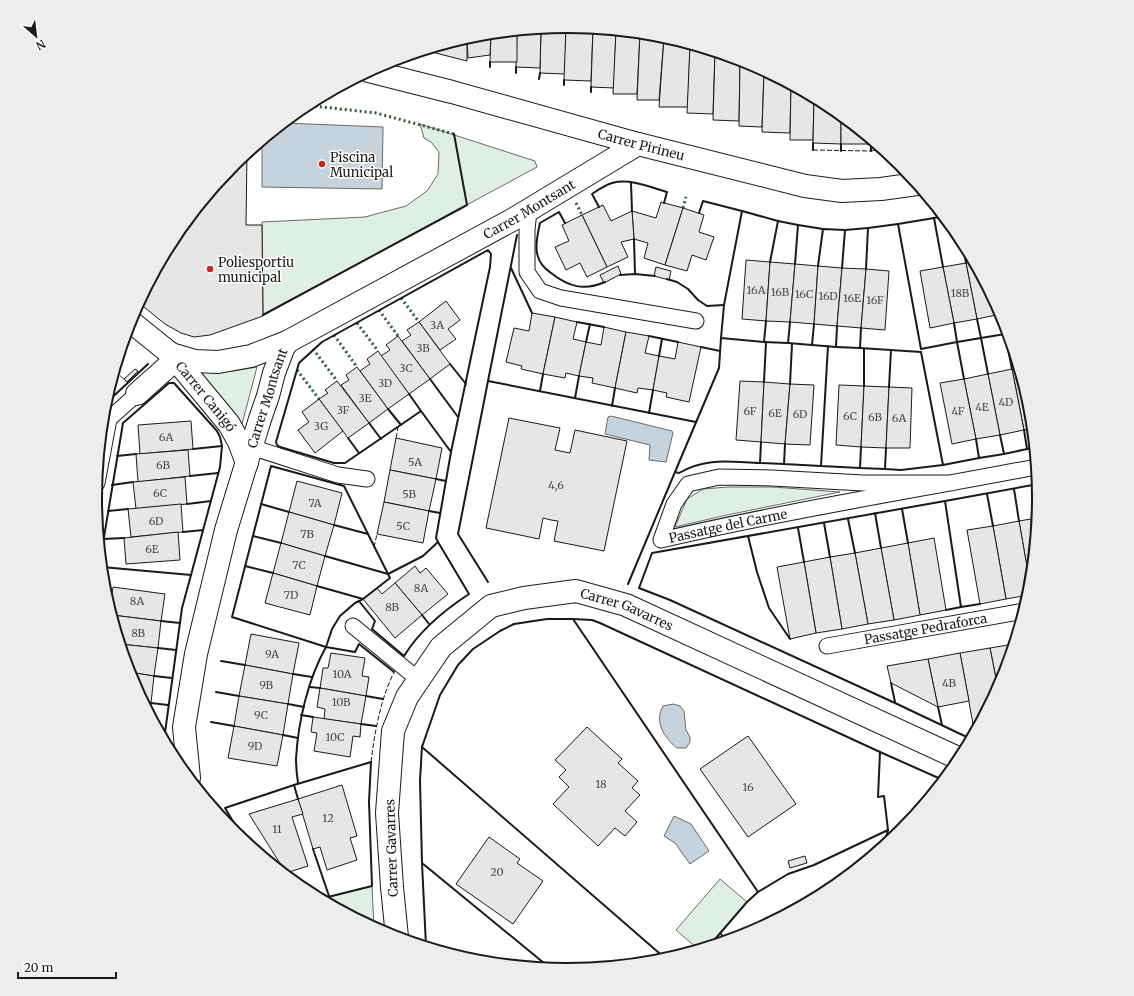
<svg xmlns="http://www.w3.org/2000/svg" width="1134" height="996" font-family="Merriweather,serif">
	<rect width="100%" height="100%" fill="#fff"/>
	<g fill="#e0efe3" stroke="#6a6a6a">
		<polygon points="420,124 535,161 537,167 263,315 262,222 365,217 406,206 427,191 438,174 439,152 431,142 424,138"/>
		<polygon points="257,367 242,424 219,394 198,371 233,371"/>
		<polygon points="728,487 773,487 840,492 727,515 675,527 687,499 703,489"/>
		<polygon points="720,879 747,902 710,945 698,949 676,930"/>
		<polygon points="372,886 374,928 320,899"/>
	</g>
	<g fill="#c6d2dc" stroke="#6a6a6a">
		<polygon points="284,123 383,127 382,189 262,187 262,141"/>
		<polygon points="611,416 672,431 673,433 666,462 649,460 650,445 605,434 608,417"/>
		<path d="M673,704L680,706L684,711L686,730L690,737V742L686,748H677C664,738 654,721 663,706Z"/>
		<polygon points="674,816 691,824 709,851 690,864 675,843 664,836"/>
	</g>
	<g fill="#e6e6e6" stroke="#1a1a1a">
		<polygon points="566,26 565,74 540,73 541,29"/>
		<polygon points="566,26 593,29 591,81 564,80"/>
		<polygon points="541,29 540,68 516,67 517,31"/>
		<polygon points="593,29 616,31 614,88 591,87"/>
		<polygon points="517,31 517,62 490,62 491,33"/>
		<polygon points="616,31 640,33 637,94 613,94"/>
		<polygon points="491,33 490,55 468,58 467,37 475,35"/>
		<polygon points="640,33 664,37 659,100 637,100"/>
		<polygon points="467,37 467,61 424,50"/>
		<polygon points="664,38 669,38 690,44 688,107 659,107"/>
		<polygon points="690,45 715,52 713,114 687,113"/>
		<polygon points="715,52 740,60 739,121 713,120"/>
		<polygon points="740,60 748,62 764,71 762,127 739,126"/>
		<polygon points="764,71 791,85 790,133 762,132"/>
		<polygon points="791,85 814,98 813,140 790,140"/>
		<polygon points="814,98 829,106 841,115 841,144 813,143"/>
		<polygon points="841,115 870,139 871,144 841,144"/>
		<polygon points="247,153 246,225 262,225 263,316 210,335 194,337 181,333 165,324 139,303 175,236 233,164"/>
		<polygon points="661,202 683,208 665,265 644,258 648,243 634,239 632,211 656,218"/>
		<polygon points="603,205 611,221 632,211 634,239 621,242 628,257 607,267 582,215"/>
		<polygon points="683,208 704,215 699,232 714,237 706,260 692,255 687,271 665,265"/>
		<polygon points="582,215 607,267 587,277 580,263 566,270 555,247 569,241 562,225"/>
		<polygon points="746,260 770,262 766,321 742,319"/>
		<polygon points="973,261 1001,314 977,319 966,263"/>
		<polygon points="770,262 795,264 790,322 766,321"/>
		<polygon points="966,263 977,319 954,323 943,267"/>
		<polygon points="795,264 818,266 814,324 790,322"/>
		<polygon points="618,266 621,274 604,283 600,275"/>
		<polygon points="818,266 842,268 837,326 814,324"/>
		<polygon points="656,267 671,271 669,280 654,276"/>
		<polygon points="943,267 954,323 930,328 920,271"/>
		<polygon points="842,268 866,269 861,328 837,326"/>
		<polygon points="866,269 889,271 885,330 861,328"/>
		<polygon points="446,301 460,320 448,329 456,339 440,350 419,322"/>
		<polygon points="532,313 555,317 543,374 521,369 522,366 506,362 514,328 529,331"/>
		<polygon points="555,317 577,322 573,339 586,342 579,376 566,373 565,378 543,374"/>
		<polygon points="419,322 450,364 430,379 402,341 411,335 407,330"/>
		<polygon points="604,327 626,332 615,388 592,383 593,378 579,376 586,342 601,345"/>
		<polygon points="626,332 649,336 645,353 659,356 653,390 638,388 637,393 615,388"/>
		<polygon points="398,336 430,379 409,394 381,356 390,350 386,345"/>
		<polygon points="678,342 701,347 689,402 666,397 667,393 653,390 659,356 675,359"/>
		<polygon points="378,351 409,394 388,409 360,371 370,364 367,359"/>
		<polygon points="357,367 388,409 369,423 341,385 349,380 346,375"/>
		<polygon points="1018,368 1030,406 1032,429 1024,430 1012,369"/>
		<polygon points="135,369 138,371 127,382 124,379"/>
		<polygon points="1012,369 1024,430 1000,435 988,374"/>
		<polygon points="988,374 1000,435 976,439 964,379"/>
		<polygon points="964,379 976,439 952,444 940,383"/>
		<polygon points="337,381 369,423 348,438 319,399 328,393 325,390"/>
		<polygon points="740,381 764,382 761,442 736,440"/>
		<polygon points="764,382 790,384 785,444 761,442"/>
		<polygon points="790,384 814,385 810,445 785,444"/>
		<polygon points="839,385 864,386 861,447 836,445"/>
		<polygon points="864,386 889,387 886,448 861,447"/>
		<polygon points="889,387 912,388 910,448 886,448"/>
		<polygon points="319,399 343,431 315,453 298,430 309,422 302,412"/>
		<polygon points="509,418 560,428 555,450 570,453 575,430 627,441 604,551 554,541 558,521 551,520 543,518 539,539 486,528"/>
		<polygon points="191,421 193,449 140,454 138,425"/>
		<polygon points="396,438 442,448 436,479 390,470"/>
		<polygon points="188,450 190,476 138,482 136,454"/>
		<polygon points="390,470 436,479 429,511 384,502"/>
		<polygon points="185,477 187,504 136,509 133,482"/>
		<polygon points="297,481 342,493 334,525 289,512"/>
		<polygon points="384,502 429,511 423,543 377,534"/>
		<polygon points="181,504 183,532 131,537 128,509"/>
		<polygon points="289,512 334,525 325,556 281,543"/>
		<polygon points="1037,518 1030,584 1019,521"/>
		<polygon points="1019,521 1030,584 1030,590 1029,595 1006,599 993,526"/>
		<polygon points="993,526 1006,599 980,604 967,530"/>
		<polygon points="178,532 180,560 126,564 124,538"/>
		<polygon points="934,538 946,610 920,615 908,543"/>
		<polygon points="281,543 325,556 317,586 273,573"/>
		<polygon points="908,543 920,615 894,620 881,548"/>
		<polygon points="881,548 894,620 868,624 855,553"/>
		<polygon points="855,553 868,624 842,629 830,557"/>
		<polygon points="830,557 842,629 816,633 804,562"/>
		<polygon points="804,562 816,633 790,639 777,567"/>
		<polygon points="415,566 420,573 426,568 448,594 422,615 395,583"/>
		<polygon points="273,573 317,586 310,615 265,603"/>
		<polygon points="395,583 422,615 395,638 363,599 377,588 382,594"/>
		<polygon points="113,587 165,594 161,621 112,615 110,609"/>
		<polygon points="112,615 161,621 158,648 120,644"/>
		<polygon points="251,634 299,643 293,674 245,665"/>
		<polygon points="120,644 158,648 154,676 129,672"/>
		<polygon points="1014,644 1003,679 998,689 990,648"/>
		<polygon points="990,648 998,689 980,722 973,724 960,653"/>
		<polygon points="331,653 365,658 362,676 369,677 366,696 320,688 323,668 328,668"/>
		<polygon points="960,653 969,701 938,707 928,659"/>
		<polygon points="928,659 938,707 891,683 887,666"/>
		<polygon points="245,665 293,674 288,704 239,696"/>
		<polygon points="129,672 154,676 151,703 144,702"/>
		<polygon points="320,688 366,696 361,724 324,719 325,709 317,707"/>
		<polygon points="239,696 288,704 283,735 234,726"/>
		<polygon points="144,702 151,703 149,713"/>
		<polygon points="313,717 361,724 360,737 353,736 350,757 314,751 317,733 311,732"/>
		<polygon points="234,726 283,735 277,766 228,758"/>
		<polygon points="587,727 622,759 618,763 638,781 632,788 640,795 625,811 637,822 625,836 615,828 598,846 553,804 569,787 559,777 566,770 555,760"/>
		<polygon points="748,736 796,804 748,837 700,769"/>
		<polygon points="342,785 357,836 350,838 357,860 327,870 320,847 313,849 298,799"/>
		<polygon points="298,799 303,814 292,817 308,866 286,873 249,814"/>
		<polygon points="489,837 520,859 517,863 543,881 513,924 456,884"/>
		<polygon points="805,856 807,863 790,868 788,861"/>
	</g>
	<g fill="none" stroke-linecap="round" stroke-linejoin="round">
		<defs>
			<g id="lane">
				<polyline points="529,210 527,230 527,272 540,291 561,298 696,321"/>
				<polyline points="251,447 338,475 367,479"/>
				<polyline points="97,483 109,419 137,394"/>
				<path id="s1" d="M952,483H863L772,478L719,477L688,484L674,504L661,540C785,511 911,491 1036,467"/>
				<polyline points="353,626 419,680"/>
				<path id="s2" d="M827,646L1024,611"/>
			</g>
			<g id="street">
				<path id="s3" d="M369,71L452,92L638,144L805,186L842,191L881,189L917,184"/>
				<path id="s4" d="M130,321L171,354L195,361L218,362L251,356L287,342L512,220L638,144"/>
				<path id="s5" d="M171,354L229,424L239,442L247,463"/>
				<polyline points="137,394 175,360"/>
				<path id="s6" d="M189,778L184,727L196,654L226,530L260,419L268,396L274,373L283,349L287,342"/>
				<path id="s7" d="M397,937L392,887L387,813L393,731L407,697L441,647L491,606L524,598L576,591L626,605L960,759"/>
			</g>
		</defs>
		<use href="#lane" stroke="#1a1a1a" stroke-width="17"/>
		<use href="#street" stroke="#1a1a1a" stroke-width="24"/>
		<use href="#lane" stroke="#fff" stroke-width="15"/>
		<use href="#street" stroke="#fff" stroke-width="22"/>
		<g stroke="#2b5a34" stroke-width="3" stroke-dasharray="2 3" stroke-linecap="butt">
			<polyline points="305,105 376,113 454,134"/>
			<polyline points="576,203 582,215"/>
			<polyline points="683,208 686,197"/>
			<polyline points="401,298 419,322"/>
			<polyline points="379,310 398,336"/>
			<polyline points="357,323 378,351"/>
			<polyline points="334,335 357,367"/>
			<polyline points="313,349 337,381"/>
			<polyline points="297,370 319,399"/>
		</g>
		<g stroke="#1a1a1a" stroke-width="1" stroke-dasharray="5 2" stroke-linecap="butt">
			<polyline points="813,150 871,151 882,149"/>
			<polyline points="115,371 128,383"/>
			<polyline points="396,438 398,427"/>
			<polyline points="374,547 377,534"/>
			<path d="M371,762C375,731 380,701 394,672"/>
		</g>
		<g stroke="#1a1a1a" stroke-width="2">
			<polyline points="490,67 490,62"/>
			<polyline points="516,67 516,73"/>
			<polyline points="539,79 540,73"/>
			<polyline points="564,80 564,85"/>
			<polyline points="591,92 591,87"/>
			<polyline points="871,144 871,151"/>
			<polyline points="813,150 813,143"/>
			<polyline points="841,151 841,144"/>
			<polyline points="631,183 632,211"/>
			<path d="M599,207L592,194C598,190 605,185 612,183C630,178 650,187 667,192L664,203"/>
			<polyline points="699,213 703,201 742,211"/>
			<polyline points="934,218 898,224 921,349 957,342 954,323"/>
			<path d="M565,223L559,212L540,223C538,233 535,243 537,253C539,263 544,268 551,273C569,287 584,291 605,282"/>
			<polyline points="634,239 635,274"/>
			<polyline points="962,240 966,263"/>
			<polyline points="770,262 778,221 798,225"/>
			<polyline points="795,264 798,225 823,229"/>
			<polyline points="818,266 823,229 845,230"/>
			<polyline points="943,267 934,218 943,216"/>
			<polyline points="511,268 532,313"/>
			<polyline points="842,268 845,230 868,228"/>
			<polyline points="866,269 868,228 898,224"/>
			<polyline points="620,275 635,274 655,276"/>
			<polyline points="667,279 677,282 688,289 698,300 707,306 724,305"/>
			<polyline points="263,315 467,205 454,134"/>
			<polyline points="1002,316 1005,334 1008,333"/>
			<polyline points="977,319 981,338 1005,334 1012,369"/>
			<polyline points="766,321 764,342 721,338 724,305 742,211 778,221"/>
			<polyline points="577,322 604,327"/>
			<polyline points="649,336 678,342"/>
			<path d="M721,338L719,368L675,472L679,473C706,457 730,462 760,463"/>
			<polyline points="586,342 590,324"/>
			<polyline points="764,342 788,343 790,322"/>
			<polyline points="788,343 812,345 814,324"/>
			<polyline points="812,345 836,347 837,326"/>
			<polyline points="828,346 821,466 860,468"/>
			<polyline points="701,347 720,351"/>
			<polyline points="836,347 860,348 861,328"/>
			<polyline points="860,348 921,352"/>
			<polyline points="864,349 864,386"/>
			<polyline points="921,352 943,465 979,458"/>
			<polyline points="659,356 662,339"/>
			<polyline points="450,364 466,384"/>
			<polyline points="430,379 458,417"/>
			<polyline points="964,379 957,342 981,338 988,374"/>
			<polyline points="488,381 517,235"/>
			<polyline points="764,382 766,342"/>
			<polyline points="790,384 792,344"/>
			<polyline points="889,387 891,350"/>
			<polyline points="540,391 543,374"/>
			<polyline points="409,394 421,411"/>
			<polyline points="575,398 579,376"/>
			<polyline points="104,405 148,364"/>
			<polyline points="612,406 615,388"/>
			<polyline points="388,409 401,425"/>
			<polyline points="649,413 653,390"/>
			<polyline points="369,423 381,439"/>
			<polyline points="1024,430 1027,449 1034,448"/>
			<polyline points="1000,435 1004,454 1027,449"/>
			<polyline points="348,438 359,453"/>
			<polyline points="976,439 979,458 1004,454"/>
			<polyline points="761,442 760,463 784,464"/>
			<polyline points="785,444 784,464 821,466"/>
			<polyline points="861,447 860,468 885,469"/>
			<polyline points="886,448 885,469 901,470 943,465"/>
			<polyline points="193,449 222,446"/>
			<polyline points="117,456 136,454"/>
			<polygon points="271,466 344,486 390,578 363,599 355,603 340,616 332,629 326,647 232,617"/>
			<polyline points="190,476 218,473"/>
			<polyline points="436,479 446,481"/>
			<polyline points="112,485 133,482"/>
			<polyline points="1014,489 1019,521"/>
			<polyline points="987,494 993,526"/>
			<polyline points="945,501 652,553 639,588 670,600 895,703 971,739"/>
			<polyline points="187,504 211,501"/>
			<polyline points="261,504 289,512"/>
			<polyline points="902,509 908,543"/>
			<polyline points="108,511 128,509"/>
			<polyline points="429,511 440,513"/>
			<polyline points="875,513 881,548"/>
			<polyline points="848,519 855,553"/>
			<polyline points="824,523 830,557"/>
			<polyline points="334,525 368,534"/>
			<polyline points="798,528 804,562"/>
			<polyline points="183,532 203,530"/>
			<polyline points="253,536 281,543"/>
			<polyline points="748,536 757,572 769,608 790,639"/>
			<polyline points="103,539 124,538"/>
			<polyline points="438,542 436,538 451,452 421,411 345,463 334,463 280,447 277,445 276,442 299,363 322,342 488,250 491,254 490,267 451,452"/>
			<polyline points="101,555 123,423 169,383 174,383 217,431 220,437 222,446 220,467 191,575"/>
			<path d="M325,556L388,574L423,556L438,542L469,594C443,611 420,630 404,656L372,629L375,621L359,601"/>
			<polyline points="245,566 273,573"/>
			<polyline points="102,567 191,575 182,608 164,740"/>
			<polyline points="488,582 458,534 488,381 696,422"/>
			<polyline points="628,584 675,472"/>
			<polyline points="317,586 363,599"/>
			<polyline points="980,604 961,607 945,501 1038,484"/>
			<polyline points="946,610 961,607"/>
			<polyline points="422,615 429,624"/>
			<polyline points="573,619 592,620 600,623 880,752 878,797 884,796 888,830 814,865 788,874 758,892"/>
			<polyline points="161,621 180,623"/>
			<polyline points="158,648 176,650"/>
			<polyline points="221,661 245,665"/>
			<polyline points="293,674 312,677"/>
			<polyline points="154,676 172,678"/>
			<polyline points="891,683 895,702"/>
			<polyline points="310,687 320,688"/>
			<polyline points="216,692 239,696"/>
			<polyline points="366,696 383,699"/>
			<polyline points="151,703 168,705"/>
			<polyline points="288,704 304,707"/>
			<polyline points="938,707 942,725"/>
			<polyline points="301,715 313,717"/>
			<polyline points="211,722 234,726"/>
			<polyline points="361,724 376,726"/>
			<polyline points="973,724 975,732"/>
			<polyline points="283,735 298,738"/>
			<polyline points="422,746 420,781 422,863 550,968"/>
			<polyline points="880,752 943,780"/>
			<path d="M298,783C297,776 296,767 296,759C298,722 308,679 326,647L355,652L359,644L394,672"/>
			<polyline points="294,785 298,799"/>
			<polyline points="246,843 225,808 294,785 371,762 369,802 372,886 320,899"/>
			<polyline points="884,845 888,830"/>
			<polyline points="313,849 329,896"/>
			<polyline points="422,863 426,946"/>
			<polyline points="721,934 726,941"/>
			<polyline points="666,959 422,747 440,695 458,665 473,649 500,631 514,624 547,619 573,619 758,892 747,902 710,945"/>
		</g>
	</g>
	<g fill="#c62828" stroke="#fff" stroke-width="1.5">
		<circle cx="322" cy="164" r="4"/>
		<circle cx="210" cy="269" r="4"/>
	</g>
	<g text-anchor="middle" stroke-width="3" stroke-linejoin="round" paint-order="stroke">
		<g font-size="11" fill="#4d4d4d">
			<text x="756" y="294">16A</text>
			<text x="780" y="296">16B</text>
			<text x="960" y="297">18B</text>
			<text x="804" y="298">16C</text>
			<text x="828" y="300">16D</text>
			<text x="852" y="302">16E</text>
			<text x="875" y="304">16F</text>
			<text x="437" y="329">3A</text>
			<text x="423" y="352">3B</text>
			<text x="406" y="372">3C</text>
			<text x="385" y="387">3D</text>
			<text x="365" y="402">3E</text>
			<text x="1006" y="406">4D</text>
			<text x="982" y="411">4E</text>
			<text x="343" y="414">3F</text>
			<text x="750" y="415">6F</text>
			<text x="958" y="415">4F</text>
			<text x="775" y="417">6E</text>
			<text x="800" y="418">6D</text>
			<text x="850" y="420">6C</text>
			<text x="875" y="421">6B</text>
			<text x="899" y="422">6A</text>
			<text x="321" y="430">3G</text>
			<text x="166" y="441">6A</text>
			<text x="415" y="466">5A</text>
			<text x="163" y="469">6B</text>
			<text x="556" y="489">4,6</text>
			<text x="160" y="497">6C</text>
			<text x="409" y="498">5B</text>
			<text x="315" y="507">7A</text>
			<text x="156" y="525">6D</text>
			<text x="403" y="530">5C</text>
			<text x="307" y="538">7B</text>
			<text x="152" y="553">6E</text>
			<text x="299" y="569">7C</text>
			<text x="421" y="592">8A</text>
			<text x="291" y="599">7D</text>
			<text x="137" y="605">8A</text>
			<text x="392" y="611">8B</text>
			<text x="138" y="637">8B</text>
			<text x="272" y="658">9A</text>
			<text x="342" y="678">10A</text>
			<text x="949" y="687">4B</text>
			<text x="266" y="689">9B</text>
			<text x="341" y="706">10B</text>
			<text x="261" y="719">9C</text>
			<text x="335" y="741">10C</text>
			<text x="255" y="750">9D</text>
			<text x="601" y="788">18</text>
			<text x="748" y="791">16</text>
			<text x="328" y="822">12</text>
			<text x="277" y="833">11</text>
			<text x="497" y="876">20</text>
		</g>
		<g font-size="13" fill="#1a1a1a" stroke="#fff">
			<text dy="5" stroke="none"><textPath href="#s3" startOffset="282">Carrer Pirineu</textPath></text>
			<text dy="5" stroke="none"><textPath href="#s4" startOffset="449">Carrer Montsant</textPath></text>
			<text dy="5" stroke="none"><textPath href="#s5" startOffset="55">Carrer Canigó</textPath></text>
			<text dy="5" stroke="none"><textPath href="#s6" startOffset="391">Carrer Montsant</textPath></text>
			<text dy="5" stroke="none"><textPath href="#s1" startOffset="396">Passatge del Carme</textPath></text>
			<text dy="5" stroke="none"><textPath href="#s7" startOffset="509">Carrer Gavarres</textPath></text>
			<text dy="5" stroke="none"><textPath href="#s2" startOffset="100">Passatge Pedraforca</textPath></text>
			<text transform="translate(391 848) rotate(-92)" y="5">Carrer Gavarres</text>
		</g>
		<g font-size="13" fill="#1a1a1a" stroke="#fff" text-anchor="start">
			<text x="330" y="162">Piscina<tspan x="330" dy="15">Municipal</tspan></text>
			<text x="218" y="267">Poliesportiu<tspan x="218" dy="15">municipal</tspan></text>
		</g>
	</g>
	<path d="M0 0H1134V996H0ZM102 498a465 465 0 1 1 930 0a465 465 0 1 1-930 0Z" fill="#ededed" fill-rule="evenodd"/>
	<path fill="none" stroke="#1a1a1a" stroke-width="2" d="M102 498a465 465 0 1 1 930 0a465 465 0 1 1-930 0Z"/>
	<g transform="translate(36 36) rotate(152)" stroke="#ffffff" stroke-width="3" paint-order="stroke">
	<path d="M0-3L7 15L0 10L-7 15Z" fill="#1a1a1a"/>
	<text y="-6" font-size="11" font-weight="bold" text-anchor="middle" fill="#1a1a1a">N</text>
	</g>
	<path d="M18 972v6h98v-6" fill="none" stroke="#1a1a1a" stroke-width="2"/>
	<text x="24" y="972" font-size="12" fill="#1a1a1a" stroke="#ffffff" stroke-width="3" paint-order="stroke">20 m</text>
</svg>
